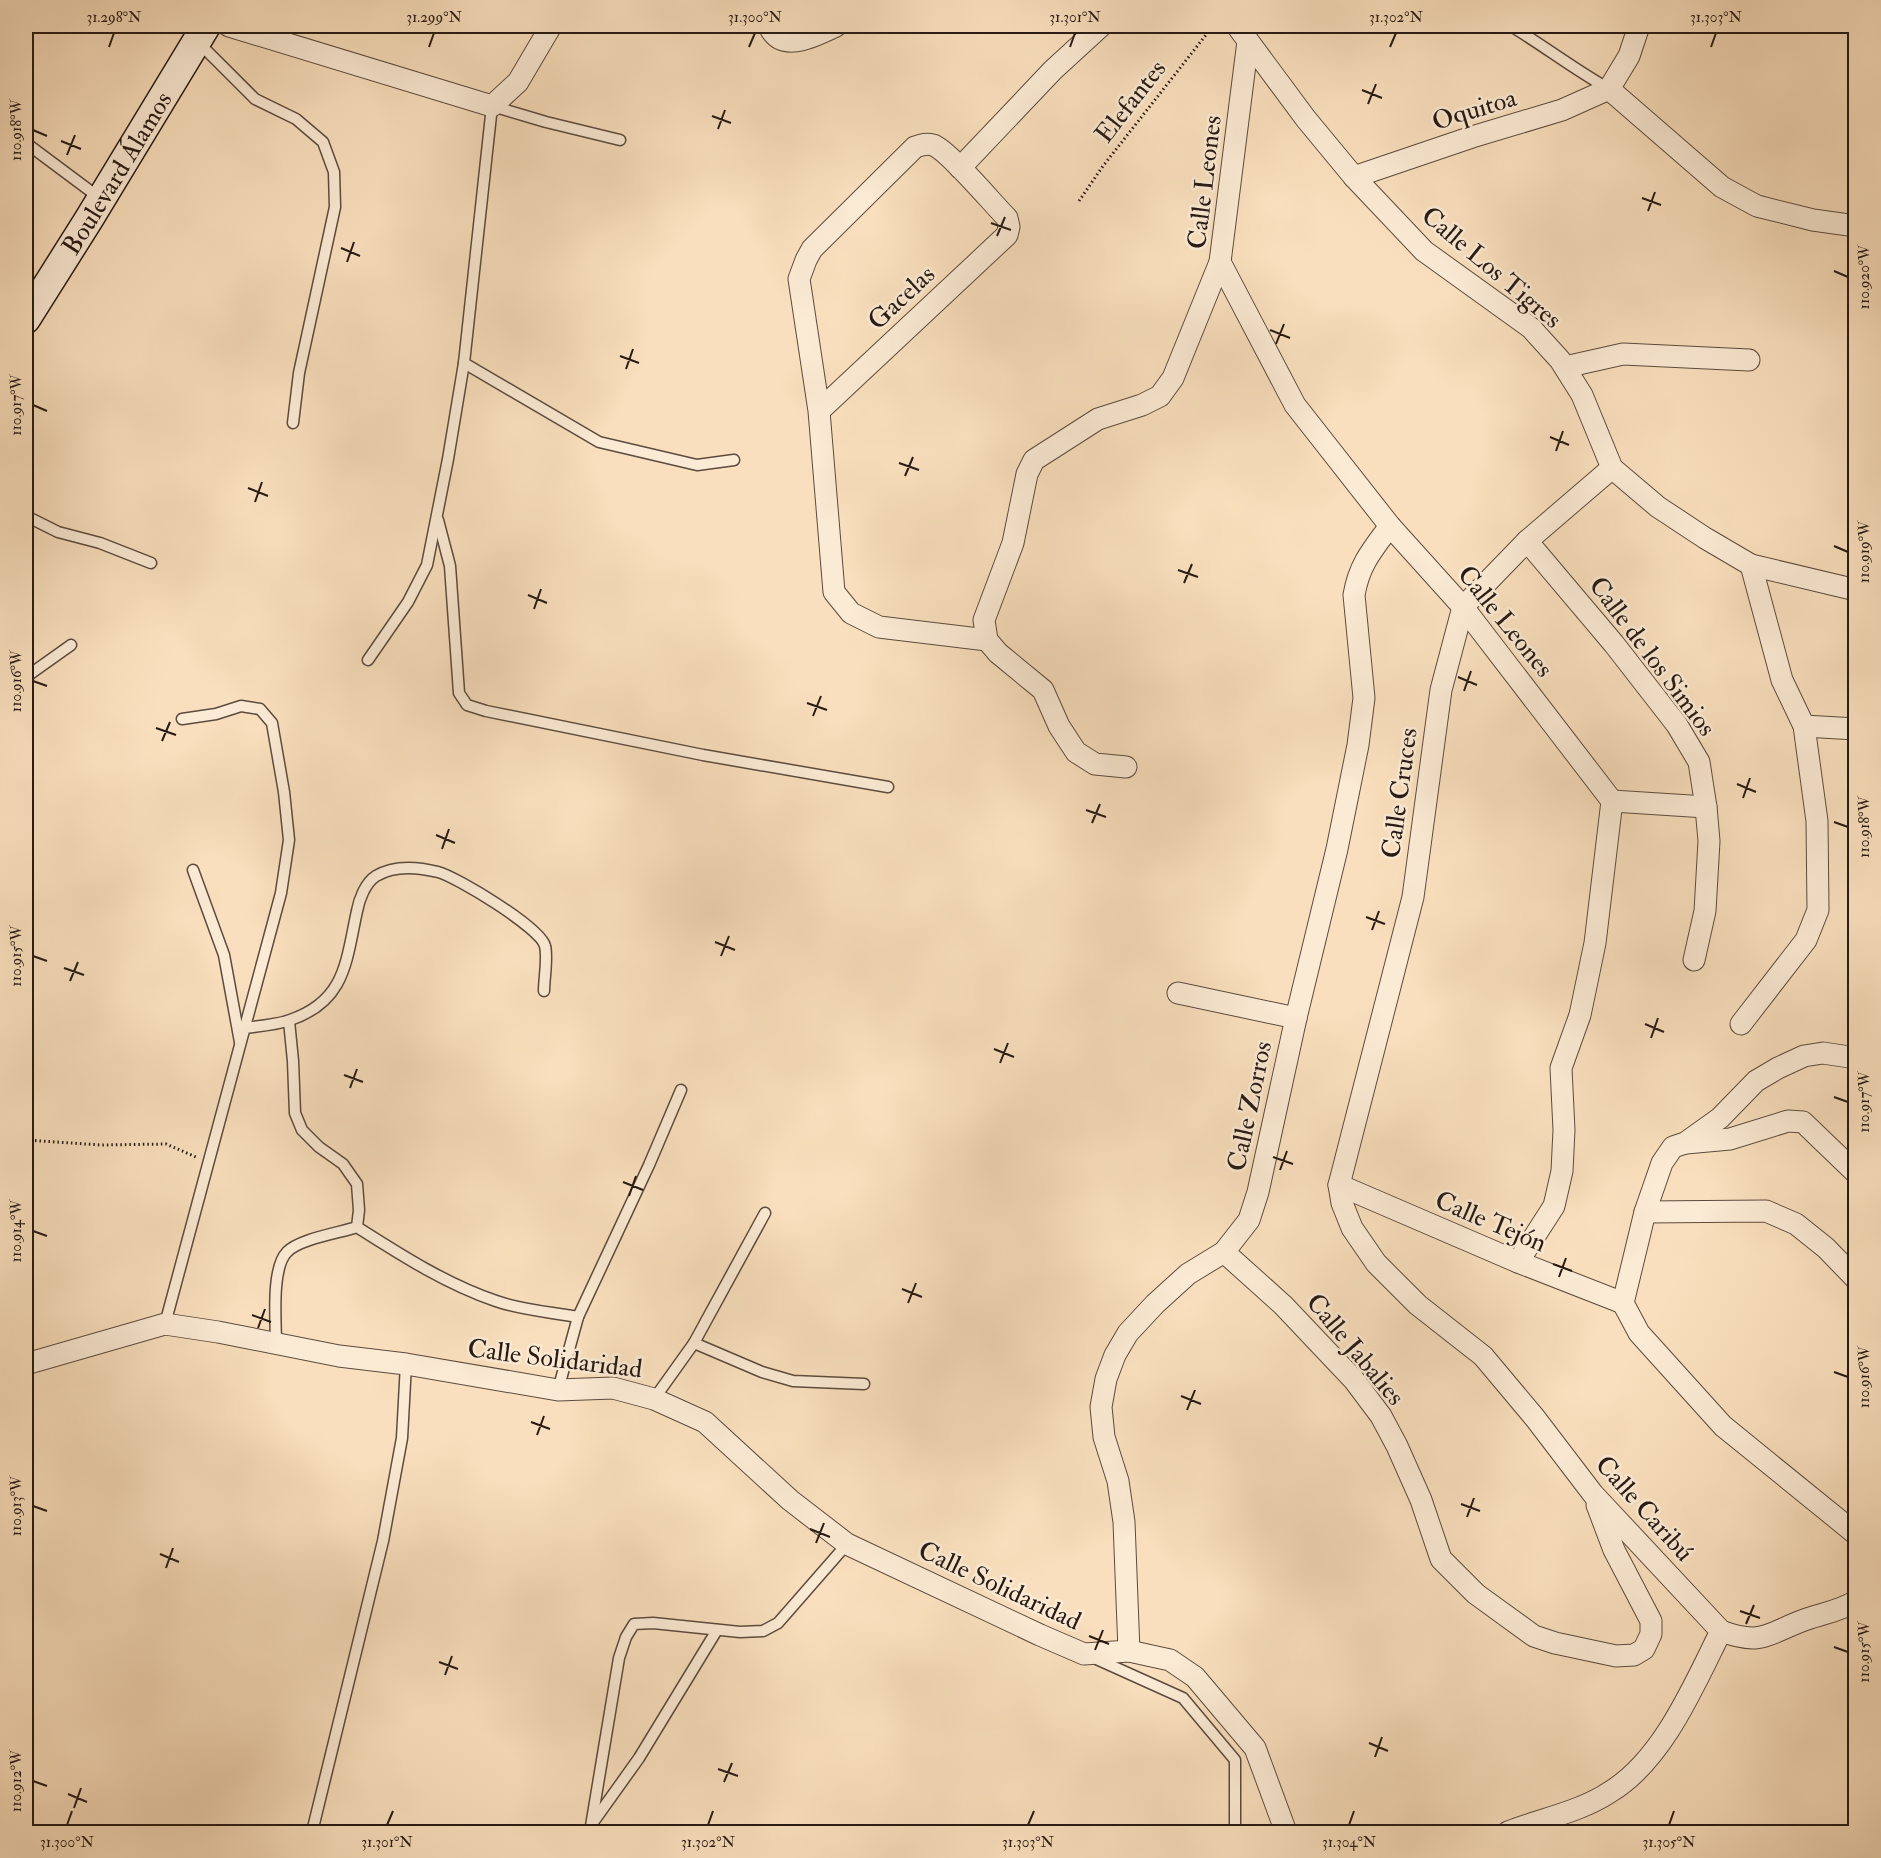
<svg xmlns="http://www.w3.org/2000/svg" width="1881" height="1858" font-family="'IM FELL Double Pica',serif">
	<rect width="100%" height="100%" fill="#f9dfbd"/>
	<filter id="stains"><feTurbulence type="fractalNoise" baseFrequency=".00333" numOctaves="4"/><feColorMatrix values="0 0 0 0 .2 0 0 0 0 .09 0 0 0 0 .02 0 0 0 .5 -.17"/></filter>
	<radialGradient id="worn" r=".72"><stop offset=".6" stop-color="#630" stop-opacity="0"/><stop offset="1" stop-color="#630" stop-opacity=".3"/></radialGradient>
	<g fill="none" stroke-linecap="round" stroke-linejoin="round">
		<defs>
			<g id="lane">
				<path d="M1511,26C1544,46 1575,70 1609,89"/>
				<polyline points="197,41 255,99 296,119 323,142 334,172 335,207 299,373 293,423"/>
				<polyline points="26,143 101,199"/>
				<polyline points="464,363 599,442 697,465 734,460"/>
				<polyline points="26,516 58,532 100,543 151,563"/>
				<polyline points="438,520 450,566 459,693 467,705 486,711 703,755 888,787"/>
				<polyline points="368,660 408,602 427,565 448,459 464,363 492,106 546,122 620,140"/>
				<polyline points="26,677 71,645"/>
				<polyline points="193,870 224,955 240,1042"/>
				<path d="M289,1021L293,1061L295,1113L302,1130L319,1147L343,1164L357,1184L359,1210L357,1227C401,1255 446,1284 496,1301C521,1310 551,1312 578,1317"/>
				<path d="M245,1028C260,1026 276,1025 290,1020C346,1001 346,961 357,911C359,900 365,883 376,876C394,865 418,867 438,872C457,877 541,928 545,946C548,957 544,979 544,991"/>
				<polyline points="165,1324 281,893 289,840 284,792 272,723 260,709 241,706 216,714 182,719"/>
				<polyline points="694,1343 762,1372 793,1381 864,1384"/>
				<path d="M276,1344C276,1322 271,1268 287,1252C299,1239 339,1233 357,1227"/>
				<polyline points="558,1390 578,1317 649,1165 681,1090"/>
				<polyline points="654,1399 694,1343 765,1213"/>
				<polyline points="1092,1657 1183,1698 1235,1760 1235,1832"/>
				<polyline points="594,1821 639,1758 717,1630"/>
				<polyline points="312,1832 383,1541 402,1438 406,1364"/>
				<polyline points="590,1832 619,1658 626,1637 634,1624 653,1623 740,1632 763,1631 778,1623 847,1544"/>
			</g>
			<g id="street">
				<polyline points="229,26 492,106 518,82 551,26"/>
				<path d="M769,26C782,55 816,35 836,26"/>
				<polyline points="1237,26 1306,119 1354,177 1424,251 1531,328 1560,360 1582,395 1612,468 1658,507 1705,538 1751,565 1782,680 1804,726 1817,821 1818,910 1806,940 1741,1024"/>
				<polyline points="1248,41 1220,262 1295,405 1390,526 1463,607 1612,801 1595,943 1580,1015 1561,1068 1564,1130 1562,1171 1554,1206 1518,1262"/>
				<polyline points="1609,89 1722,187 1757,206 1813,220 1856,226"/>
				<polyline points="1609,89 1629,56 1639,26"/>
				<polyline points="960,168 1053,70 1101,26"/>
				<polyline points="1354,177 1472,137 1562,110 1609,89"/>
				<polyline points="1565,367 1623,354 1749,360"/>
				<path d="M819,411L1007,235L1009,227L1007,218C993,204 948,150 933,145C926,143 921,145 915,147L812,249L806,260L799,279L819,411L834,592L851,613L879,627L987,640"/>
				<polyline points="1527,541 1614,644 1677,725 1699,762 1706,807 1709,841 1705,911 1694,960"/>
				<polyline points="1751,565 1856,590"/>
				<polyline points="1804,726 1856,729"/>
				<polyline points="1126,767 1095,764 1076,752 1059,726 1043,690 998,653 987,640 984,620 1013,543 1027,474 1034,460 1098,419 1142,405 1160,396 1173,378 1220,262"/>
				<polyline points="1612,801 1706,807"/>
				<polyline points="1178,993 1296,1018"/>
				<polyline points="1686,1143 1730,1139 1788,1121 1803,1122 1856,1173"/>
				<polyline points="1339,1185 1518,1262 1623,1303"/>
				<polyline points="1645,1212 1766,1211 1796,1224 1826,1248 1856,1279"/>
				<polyline points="1224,1252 1283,1305 1354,1380 1381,1416 1397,1446 1421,1500 1441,1559 1476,1594 1534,1636 1555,1643 1616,1656 1634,1655 1644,1649 1651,1634 1651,1621 1614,1550 1597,1505"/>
				<polyline points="1623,1303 1645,1212 1662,1163 1673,1147 1685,1143 1720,1118 1756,1081 1778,1068 1804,1056 1823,1053 1856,1058"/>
				<polyline points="1623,1303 1639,1333 1723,1426 1856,1534"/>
				<polyline points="26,1364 165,1324 218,1332 339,1356 406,1364 558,1390 613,1388 654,1399 705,1422 790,1500 847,1544 1040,1635 1084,1654 1129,1651 1170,1660 1195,1677 1255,1748 1286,1832"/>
				<path d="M1721,1631C1764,1647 1769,1632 1807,1619C1824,1613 1840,1611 1856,1601"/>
				<path d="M1129,1651L1124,1522L1118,1481L1104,1437L1101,1407L1106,1379L1115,1355L1128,1333L1155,1304L1188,1274L1224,1252L1249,1220L1258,1192L1296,1018L1337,849L1358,745L1364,698L1354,595C1359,565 1372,550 1390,526"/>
				<path d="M1508,1832C1541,1819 1580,1812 1610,1792C1663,1760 1694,1685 1721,1631L1593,1494L1535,1418L1483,1356L1418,1305L1376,1263L1352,1228L1342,1203L1339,1185L1413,897L1441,690L1463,607L1527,541L1612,468"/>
			</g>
			<g id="secondary">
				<path id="s1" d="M26,319L89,219L206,26"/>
			</g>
		</defs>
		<use href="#lane" stroke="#5c4b3e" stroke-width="13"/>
		<use href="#street" stroke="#5c4b3e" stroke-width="23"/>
		<use href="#secondary" stroke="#271a14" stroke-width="31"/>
		<g stroke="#271a14" stroke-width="3" stroke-dasharray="1.5 3" stroke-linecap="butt">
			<polyline points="1079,201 1103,166 1213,26"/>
			<polyline points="26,1140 101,1145 166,1144 196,1157"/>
		</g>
		<use href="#lane" stroke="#fbead4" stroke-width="10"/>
		<use href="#street" stroke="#fbead4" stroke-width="21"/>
		<use href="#secondary" stroke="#fbead4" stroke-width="28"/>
	</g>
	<path fill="none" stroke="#271a14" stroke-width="2" d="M109,47L114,33M429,47L434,33M749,47L755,33M1070,47L1075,33M1390,47L1396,33M1711,47L1716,33M1362,90L1382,98M1368,104L1376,84M712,116L731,123M718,129L725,110M33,130L47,136M61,141L81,149M67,155L75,135M1642,198L1661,205M1648,211L1655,192M991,223L1011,230M997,236L1005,217M341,248L360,256M347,262L354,242M1834,271L1848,277M1270,330L1290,338M1276,344L1284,324M620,356L639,363M626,369L633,349M33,405L47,411M1550,437L1569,445M1556,451L1563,431M899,463L919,470M905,476L913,457M248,488L268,496M255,502L262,482M1834,546L1848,552M1178,570L1198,577M1184,583L1192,564M528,595L547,603M534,609L541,589M1458,677L1477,685M33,681L47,686M1464,691L1471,671M807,703L827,710M813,716L821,696M156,728L176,735M162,741L170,722M1737,784L1756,792M1743,798L1750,778M1086,810L1106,817M1834,822L1848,827M1092,823L1100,804M436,835L455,843M442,849L449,829M1366,917L1385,924M1372,930L1379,911M715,942L735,950M33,956L47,961M721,956L729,936M64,968L84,975M70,981L78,962M1645,1024L1664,1032M1651,1038L1658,1018M994,1049L1014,1057M1000,1063L1008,1043M344,1075L363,1082M350,1088L357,1069M1834,1097L1848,1102M1273,1157L1293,1164M1280,1170L1287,1151M623,1182L643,1190M629,1196L636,1176M33,1231L47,1236M1553,1264L1572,1271M1559,1277L1566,1258M902,1289L922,1297M908,1303L916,1283M252,1315L271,1322M258,1328L265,1309M1834,1372L1848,1377M1181,1396L1201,1404M1187,1410L1195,1390M531,1422L550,1429M537,1435L544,1416M1461,1504L1480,1511M33,1506L47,1511M1467,1517L1474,1498M810,1529L830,1537M816,1543L824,1523M160,1554L179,1562M166,1568L173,1548M1740,1611L1760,1618M1746,1624L1754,1605M1089,1636L1109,1644M1834,1647L1848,1652M1095,1650L1103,1630M439,1662L458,1669M445,1675L452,1656M1369,1743L1388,1751M1375,1757L1382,1737M718,1769L738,1776M33,1781L47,1786M724,1782L732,1763M68,1794L87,1802M74,1808L81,1788M67,1825L72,1811M387,1825L393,1811M708,1825L713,1811M1028,1825L1034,1811M1349,1825L1354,1811M1669,1825L1674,1811"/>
	<g text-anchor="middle" stroke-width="5" stroke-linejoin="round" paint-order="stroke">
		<g font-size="26" fill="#271a14" stroke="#fbead4">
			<text transform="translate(1130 101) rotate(-52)" y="9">Elefantes</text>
			<text transform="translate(1474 109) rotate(-17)" y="9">Oquitoa</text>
			<text dy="9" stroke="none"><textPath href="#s1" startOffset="172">Boulevard Álamos</textPath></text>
			<text transform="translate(1204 182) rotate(-83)" y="9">Calle Leones</text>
			<text transform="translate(1492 267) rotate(40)" y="9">Calle Los Tigres</text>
			<text transform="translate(901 297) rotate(-43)" y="9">Gacelas</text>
			<text transform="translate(1506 621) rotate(51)" y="9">Calle Leones</text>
			<text transform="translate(1653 656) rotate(53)" y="9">Calle de los Simios</text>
			<text transform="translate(1399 793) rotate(-82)" y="9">Calle Cruces</text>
			<text transform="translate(1249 1106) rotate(-78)" y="9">Calle Zorros</text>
			<text transform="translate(1491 1221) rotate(23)" y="9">Calle Tejón</text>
			<text transform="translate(1356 1349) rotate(50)" y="9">Calle Jabalies</text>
			<text transform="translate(555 1358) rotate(7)" y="9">Calle Solidaridad</text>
			<text transform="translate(1645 1508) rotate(48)" y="9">Calle Caribú</text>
			<text transform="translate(1000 1585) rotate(25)" y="9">Calle Solidaridad</text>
		</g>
	</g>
	<rect width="1881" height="1858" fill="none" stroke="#f9dfbd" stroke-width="66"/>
	<rect x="33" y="33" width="1815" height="1792" fill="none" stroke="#271a14" stroke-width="2"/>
	<g font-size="15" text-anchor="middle" fill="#271a14">
		<text x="114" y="22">31.298°N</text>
		<text x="434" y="22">31.299°N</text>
		<text x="755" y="22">31.300°N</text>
		<text x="1075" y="22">31.301°N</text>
		<text x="1396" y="22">31.302°N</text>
		<text x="1716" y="22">31.303°N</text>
		<text transform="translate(16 130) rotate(-90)" y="5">110.918°W</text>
		<text transform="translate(1864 277) rotate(-90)" y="5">110.920°W</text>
		<text transform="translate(16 405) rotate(-90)" y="5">110.917°W</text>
		<text transform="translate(1864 552) rotate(-90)" y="5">110.919°W</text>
		<text transform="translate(16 681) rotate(-90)" y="5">110.916°W</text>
		<text transform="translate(1864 827) rotate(-90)" y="5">110.918°W</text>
		<text transform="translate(16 956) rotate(-90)" y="5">110.915°W</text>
		<text transform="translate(1864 1102) rotate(-90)" y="5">110.917°W</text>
		<text transform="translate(16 1231) rotate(-90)" y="5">110.914°W</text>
		<text transform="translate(1864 1377) rotate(-90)" y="5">110.916°W</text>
		<text transform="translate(16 1506) rotate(-90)" y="5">110.913°W</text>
		<text transform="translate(1864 1652) rotate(-90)" y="5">110.915°W</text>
		<text transform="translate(16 1781) rotate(-90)" y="5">110.912°W</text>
		<text x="67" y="1847">31.300°N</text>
		<text x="387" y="1847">31.301°N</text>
		<text x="708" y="1847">31.302°N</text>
		<text x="1028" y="1847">31.303°N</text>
		<text x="1349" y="1847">31.304°N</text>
		<text x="1669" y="1847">31.305°N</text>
	</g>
	<rect width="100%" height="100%" filter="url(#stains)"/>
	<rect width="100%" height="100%" fill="url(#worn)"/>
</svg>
